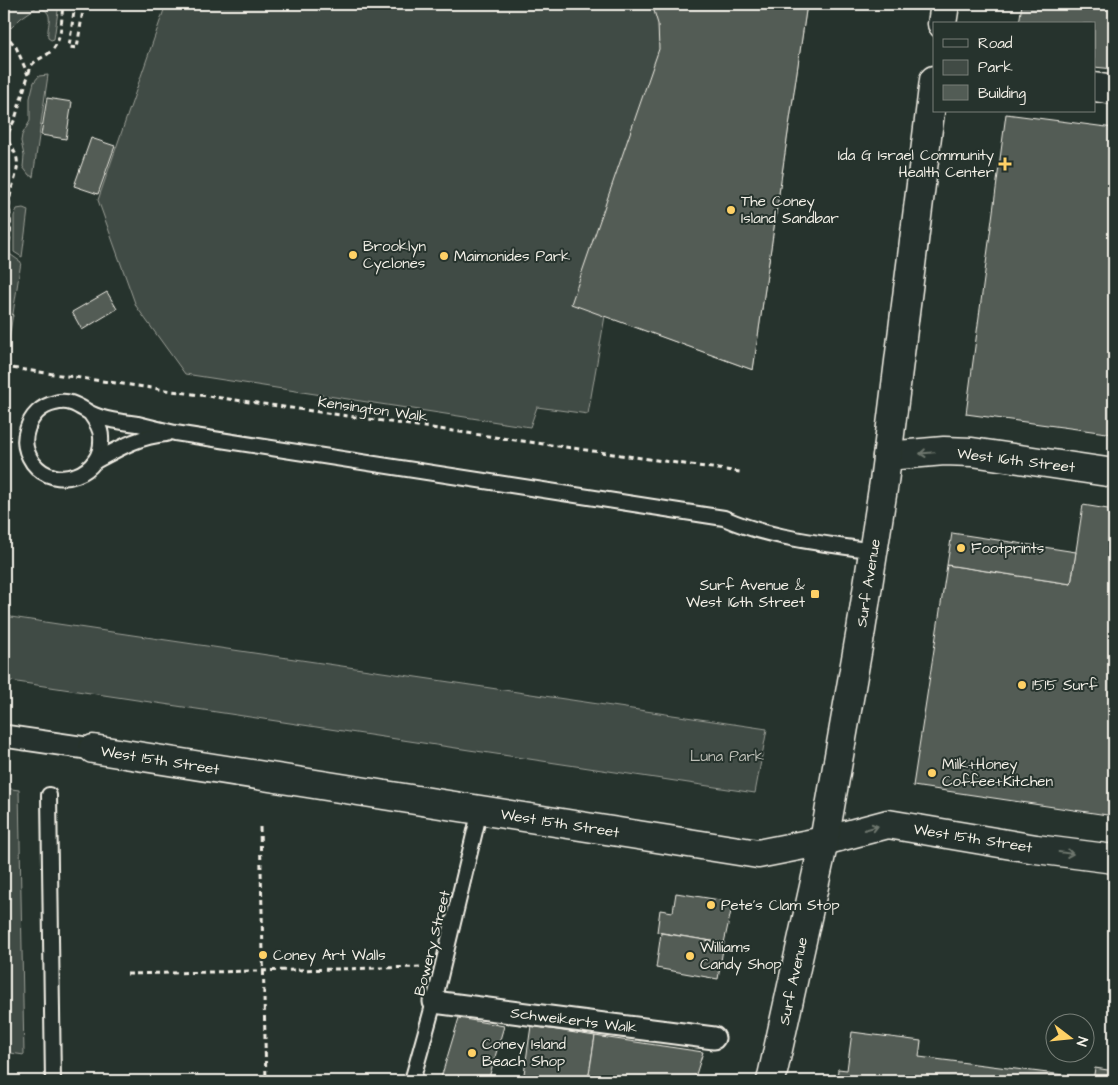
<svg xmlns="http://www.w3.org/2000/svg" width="1118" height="1085" font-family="'Architects Daughter',sans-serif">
	<rect width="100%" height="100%" fill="#26332d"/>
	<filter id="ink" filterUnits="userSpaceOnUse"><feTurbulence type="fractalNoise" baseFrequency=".02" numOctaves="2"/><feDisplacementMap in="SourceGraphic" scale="10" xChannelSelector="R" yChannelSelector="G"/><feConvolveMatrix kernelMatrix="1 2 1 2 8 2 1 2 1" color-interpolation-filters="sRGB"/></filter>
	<g filter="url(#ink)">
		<g fill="#414b45" stroke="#9a9e96">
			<path d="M4,4H59L54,39L51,40L48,38C46,24 57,12 37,7L21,18L11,28L4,19Z"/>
			<polygon points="166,4 807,4 753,370 605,316 588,414 537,407 530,427 185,374 136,306 98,200"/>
			<polygon points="48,75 33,177 29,175 23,167 24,156 21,141 22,135 30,121 30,98 34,82 39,76"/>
			<polygon points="23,208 28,210 22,257 14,252 14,216 17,209"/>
			<polygon points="4,250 21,262 7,352 4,351"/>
			<polygon points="4,616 767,729 755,793 4,680"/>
			<polygon points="4,788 19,790 24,1055 4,1052"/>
		</g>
		<g fill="#525c55" stroke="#f4f1e8">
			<polygon points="652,4 807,4 753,370 571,304 659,49 658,24"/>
			<polygon points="1022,4 1114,4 1114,69 1094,67 1094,24 1019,24"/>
			<polygon points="47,98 72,102 66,139 41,135"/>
			<polygon points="1006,114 1114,128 1114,434 966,414"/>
			<polygon points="91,138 115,146 98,194 74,186"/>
			<polygon points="107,292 117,309 82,330 72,312"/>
			<polygon points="1083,505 1114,510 1114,816 913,786 947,565 1071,584"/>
			<polygon points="952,533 1076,552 1071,584 947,565"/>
			<polygon points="676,893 733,902 724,943 657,932 660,910 673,912"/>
			<polygon points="661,933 724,943 718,979 656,968"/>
			<polygon points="459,1018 504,1026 488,1081 440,1081"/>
			<polygon points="531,1026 595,1036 588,1081 523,1081"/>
			<polygon points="852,1032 921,1041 919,1057 1080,1077 1079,1081 837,1081 838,1069 847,1070"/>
			<polygon points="595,1036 703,1052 694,1081 588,1081"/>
			<polygon points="1095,1068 1114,1071 1114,1081 1093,1081"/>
		</g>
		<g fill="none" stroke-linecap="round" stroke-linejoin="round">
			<defs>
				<g id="service">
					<path d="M90,413C95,420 101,428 101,437C104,475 55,492 33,463C26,453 23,442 27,430C31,416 41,406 55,403C70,399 78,406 90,413C104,420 122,422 138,424C150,427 162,430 175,433L724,518C771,539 823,543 873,551"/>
					<path d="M94,462C118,449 139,436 166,434"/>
					<polyline points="49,795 53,1081"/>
					<polyline points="412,1081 434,1002 480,810"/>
				</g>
				<g id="pedestrian">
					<polyline points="4,736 93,749"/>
					<polyline points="434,1002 714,1038"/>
				</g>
				<g id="minor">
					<polyline points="1094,87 1114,90"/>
					<polyline points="887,456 944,451 972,452 1114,473"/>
					<polyline points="93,749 758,854 824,841 888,824 1036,849 1114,859"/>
				</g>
				<g id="secondary">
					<polyline points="942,24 945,4"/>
					<polyline points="771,1081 824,841 861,630 884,482 934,80"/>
				</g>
			</defs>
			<use href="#service" stroke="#f4f1e8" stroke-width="18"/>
			<use href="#pedestrian" stroke="#f4f1e8" stroke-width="25"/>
			<use href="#minor" stroke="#f4f1e8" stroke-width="31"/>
			<use href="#secondary" stroke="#f4f1e8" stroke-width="31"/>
			<g stroke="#f4f1e8" stroke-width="3" stroke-dasharray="5 4" stroke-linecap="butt">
				<polyline points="75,4 69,47 77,48 84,4"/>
				<polyline points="4,33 16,47 28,75"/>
				<path d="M4,141L15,119L31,66C37,58 44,58 50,52C63,41 61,20 63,4"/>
				<path d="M4,250C16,237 7,213 10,197C12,184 19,173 17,159C15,151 11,146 6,139"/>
				<polyline points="4,318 13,315"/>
				<polyline points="4,367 740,472"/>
				<polyline points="260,827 266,1081"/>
				<polyline points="127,974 421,967"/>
			</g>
			<use href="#service" stroke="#26332d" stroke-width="14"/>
			<use href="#pedestrian" stroke="#26332d" stroke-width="21"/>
			<use href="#minor" stroke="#26332d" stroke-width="28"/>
			<use href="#secondary" stroke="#26332d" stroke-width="28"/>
		</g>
		<defs><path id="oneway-shaft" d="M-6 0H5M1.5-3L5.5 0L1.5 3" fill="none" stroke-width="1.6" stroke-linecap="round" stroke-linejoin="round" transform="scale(1.25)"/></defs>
		<g stroke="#6e766e">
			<use href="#oneway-shaft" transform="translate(927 453) rotate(175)"/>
			<use href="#oneway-shaft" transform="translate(871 828) rotate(-15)"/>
			<use href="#oneway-shaft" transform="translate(1066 853) rotate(8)"/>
		</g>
	</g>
	<g fill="#ffd166" stroke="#26332d" stroke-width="2">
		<path d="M1002.5 156.5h5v5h5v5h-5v5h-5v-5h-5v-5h5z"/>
		<circle cx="731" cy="210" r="5"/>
		<circle cx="353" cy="255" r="5"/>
		<circle cx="444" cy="256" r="5"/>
		<circle cx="961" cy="548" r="5"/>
		<rect x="810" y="589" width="10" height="10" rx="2.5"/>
		<circle cx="1022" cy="685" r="5"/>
		<circle cx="932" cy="773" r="5"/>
		<circle cx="711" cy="905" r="5"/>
		<circle cx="263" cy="955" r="5"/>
		<circle cx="690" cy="956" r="5"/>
		<circle cx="472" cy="1053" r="5"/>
	</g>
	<g text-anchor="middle" stroke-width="4" stroke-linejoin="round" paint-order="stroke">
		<g font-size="15" fill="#f4f1e8" stroke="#26332d" text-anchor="start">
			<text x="994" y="160" text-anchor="end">Ida G Israel Community<tspan x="994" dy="17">Health Center</tspan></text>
			<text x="741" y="206">The Coney<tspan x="741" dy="17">Island Sandbar</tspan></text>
			<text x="363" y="251">Brooklyn<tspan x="363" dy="17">Cyclones</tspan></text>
			<text x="454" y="261">Maimonides Park</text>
			<text x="971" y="553">Footprints</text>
			<text x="805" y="590" text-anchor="end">Surf Avenue &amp;<tspan x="805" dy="17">West 16th Street</tspan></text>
			<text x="1032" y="690">1515 Surf</text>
			<text x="942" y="769">Milk+Honey<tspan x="942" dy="17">Coffee+Kitchen</tspan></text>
			<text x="721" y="910">Pete's Clam Stop</text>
			<text x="700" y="952">Williams<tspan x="700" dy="17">Candy Shop</tspan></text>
			<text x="273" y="960">Coney Art Walls</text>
			<text x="482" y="1049">Coney Island<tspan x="482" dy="17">Beach Shop</tspan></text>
		</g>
		<g font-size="15" fill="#f4f1e8" stroke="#26332d">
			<text transform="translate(373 409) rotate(8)" y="5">Kensington Walk</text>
			<text transform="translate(1016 460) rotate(7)" y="5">West 16th Street</text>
			<text transform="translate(868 583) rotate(-81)" y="5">Surf Avenue</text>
			<text transform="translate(160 760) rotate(9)" y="5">West 15th Street</text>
			<text transform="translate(560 823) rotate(9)" y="5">West 15th Street</text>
			<text transform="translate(973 838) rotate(9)" y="5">West 15th Street</text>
			<text transform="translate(432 943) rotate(-76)" y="5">Bowery Street</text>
			<text transform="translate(793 981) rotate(-78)" y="5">Surf Avenue</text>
			<text transform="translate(574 1020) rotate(7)" y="5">Schweikerts Walk</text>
		</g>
		<g font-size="15" fill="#bebfb7" stroke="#26332d">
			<text x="727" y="761">Luna Park</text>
		</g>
	</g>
	<rect width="1118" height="1085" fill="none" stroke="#26332d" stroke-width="20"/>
	<rect x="10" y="10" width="1098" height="1065" fill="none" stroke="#f4f1e8" stroke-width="2" filter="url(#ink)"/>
	<rect x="933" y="22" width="162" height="90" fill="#26332d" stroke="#787f78"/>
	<rect x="943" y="39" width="25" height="8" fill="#26332d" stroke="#787f78"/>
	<text x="978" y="48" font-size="15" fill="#f4f1e8">Road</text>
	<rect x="943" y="60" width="25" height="15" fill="#414b45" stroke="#787f78"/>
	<text x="978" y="72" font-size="15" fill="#f4f1e8">Park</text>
	<rect x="943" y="85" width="25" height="15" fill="#525c55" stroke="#787f78"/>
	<text x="978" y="98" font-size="15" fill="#f4f1e8">Building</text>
	<g transform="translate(1070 1038) rotate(106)"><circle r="24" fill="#26332d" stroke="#787f78"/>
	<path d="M0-4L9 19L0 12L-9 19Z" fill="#ffd166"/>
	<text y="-8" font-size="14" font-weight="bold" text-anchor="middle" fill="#f4f1e8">N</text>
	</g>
</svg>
